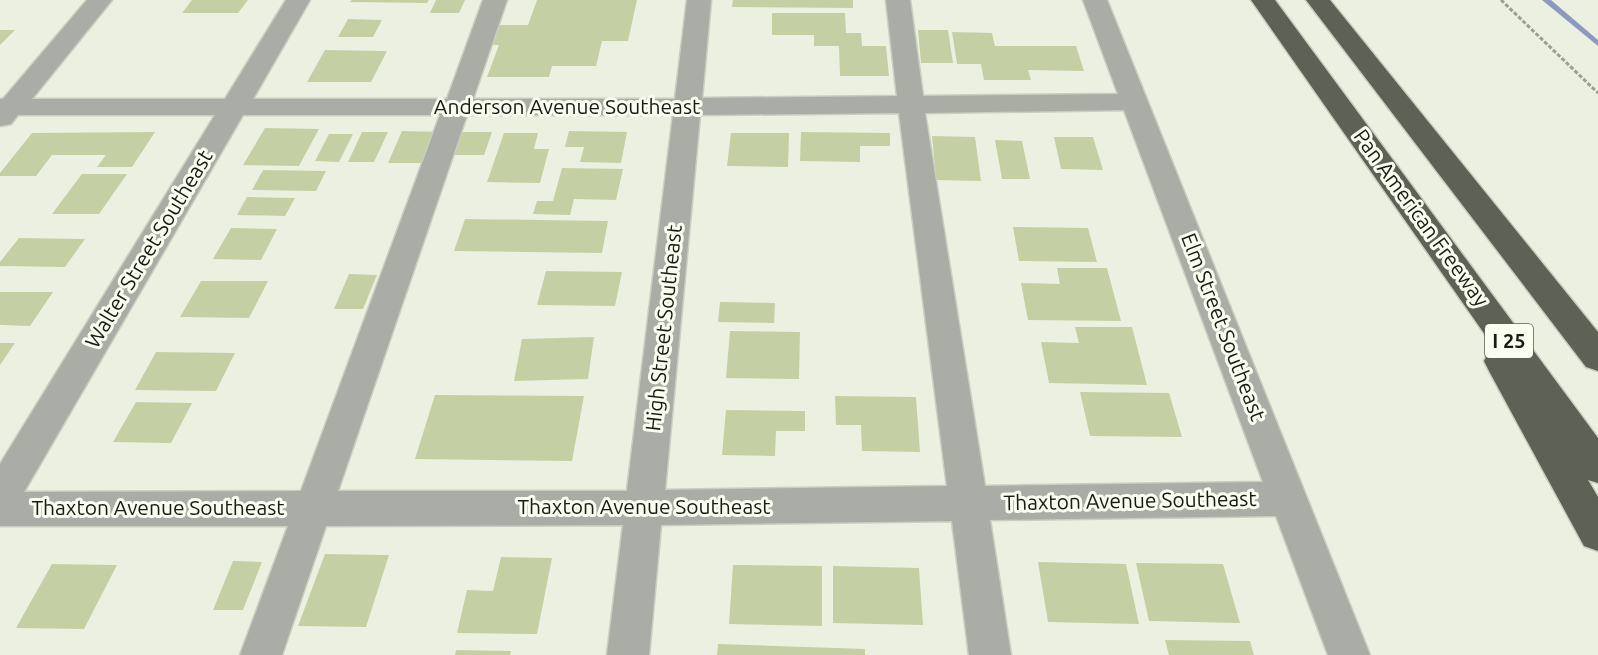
<svg xmlns="http://www.w3.org/2000/svg" width="1598" height="655" font-family="Ubuntu,sans-serif">
	<rect width="100%" height="100%" fill="#ecf0e1"/>
	<g fill="none" stroke-linecap="round" stroke-linejoin="round">
		<polygon fill="#8c9ac1" fill-rule="evenodd" points="1542,0 1551,0 1598,40 1598,46"/>
	</g>
	<g fill="#c4d0a3">
		<polygon points="192,0 248,0 238,13 182,13"/>
		<polygon points="352,0 429,0 427,3 350,2"/>
		<polygon points="436,0 465,0 459,13 430,13"/>
		<polygon points="537,0 637,0 628,41 602,41 596,66 552,66 549,77 487,77 499,45 491,45 499,25 528,25"/>
		<polygon points="733,0 853,0 853,8 732,7"/>
		<polygon points="772,13 845,13 846,33 861,33 862,46 886,46 889,76 840,76 839,46 814,46 814,35 772,35"/>
		<polygon points="348,19 382,20 373,37 338,37"/>
		<polygon points="0,30 15,30 0,45"/>
		<polygon points="918,30 948,30 953,63 921,63"/>
		<polygon points="952,32 992,33 995,46 1076,46 1084,71 1028,70 1031,80 984,80 981,64 957,64"/>
		<polygon points="325,50 387,51 371,82 307,82"/>
		<polygon points="265,128 319,129 299,166 243,165"/>
		<polygon points="402,131 442,132 429,163 388,163"/>
		<polygon points="569,131 627,132 621,163 580,162 584,147 565,147"/>
		<polygon points="155,132 132,167 97,167 106,155 52,155 36,176 0,176 0,173 32,133"/>
		<polygon points="362,132 388,132 374,162 348,162"/>
		<polygon points="460,132 492,132 484,155 451,155"/>
		<polygon points="801,132 890,133 890,146 860,146 860,162 800,161"/>
		<polygon points="504,133 538,133 534,149 549,149 540,183 487,182"/>
		<polygon points="731,133 789,133 788,167 727,166"/>
		<polygon points="329,134 353,134 339,162 315,161"/>
		<polygon points="932,136 975,137 981,181 936,180"/>
		<polygon points="1054,137 1093,137 1103,170 1061,169"/>
		<polygon points="995,140 1022,141 1030,179 1002,179"/>
		<polygon points="562,168 623,169 616,200 574,199 570,215 533,214 537,201 553,201"/>
		<polygon points="263,170 326,171 316,191 252,190"/>
		<polygon points="82,174 127,174 99,214 52,214"/>
		<polygon points="247,197 295,198 285,216 237,215"/>
		<polygon points="465,219 608,221 602,253 454,251"/>
		<polygon points="1013,227 1088,228 1097,262 1019,261"/>
		<polygon points="231,228 277,229 261,260 213,259"/>
		<polygon points="19,238 85,239 65,267 0,266 0,262"/>
		<polygon points="1057,268 1107,268 1121,321 1028,320 1021,283 1060,284"/>
		<polygon points="546,271 622,272 615,306 537,305"/>
		<polygon points="349,274 377,275 363,309 334,309"/>
		<polygon points="201,281 268,281 249,318 180,317"/>
		<polygon points="0,292 53,292 30,326 0,325"/>
		<polygon points="720,302 775,303 774,323 718,322"/>
		<polygon points="1075,327 1132,327 1147,385 1049,383 1041,342 1079,343"/>
		<polygon points="730,331 800,332 799,379 726,378"/>
		<polygon points="594,337 588,379 514,381 522,339"/>
		<polygon points="0,343 15,343 0,365"/>
		<polygon points="156,352 235,353 216,391 135,390"/>
		<polygon points="1080,392 1169,393 1182,437 1090,436"/>
		<polygon points="435,395 584,396 572,461 415,459"/>
		<polygon points="835,396 916,397 920,452 862,451 861,425 836,425"/>
		<polygon points="136,402 192,403 171,443 113,442"/>
		<polygon points="726,410 805,411 805,431 776,431 775,456 722,455"/>
		<polygon points="325,554 389,555 366,627 298,626"/>
		<polygon points="501,557 552,558 537,634 457,633 467,590 493,591"/>
		<polygon points="233,561 262,562 243,610 213,610"/>
		<polygon points="1038,562 1126,564 1139,624 1048,622"/>
		<polygon points="1136,563 1223,564 1240,623 1149,621"/>
		<polygon points="52,564 117,565 84,629 16,628"/>
		<polygon points="733,565 822,566 822,626 729,624"/>
		<polygon points="833,566 919,568 923,625 833,623"/>
		<polygon points="1165,640 1250,641 1254,655 1169,655"/>
		<polygon points="718,644 865,649 865,655 717,655"/>
		<polygon points="456,650 511,651 510,655 455,655"/>
	</g>
	<g fill="none" stroke-linecap="round" stroke-linejoin="round">
		<defs>
			<path id="minor" d="M87,0H112L32,99H225L286,0H310L253,99H447L483,0H507L473,99H675L687,0H711L702,98L897,96L886,0H910L923,96L1118,94L1083,0H1107L1370,655H1328L1276,516L990,520L1011,655H969L952,521L661,525L649,655H607L623,525L326,526L282,655H240L288,526H0V464L215,115H18L11,124L0,126V99H3ZM1124,110L1263,482L985,486L925,113ZM899,113L947,486L665,490L700,115ZM243,115H440L301,491L24,492ZM467,115H673L627,491H338Z"/>
			<g id="highway">
				<polygon points="1251,0 1275,0 1598,438 1598,483 1588,480 1598,497 1598,551 1584,546 1489,371 1484,361 1489,351 1495,349"/>
				<polygon points="1306,0 1330,0 1598,332 1598,371 1586,367"/>
			</g>
		</defs>
		<use href="#minor" stroke="#cacec0" stroke-width="3"/>
		<use href="#highway" stroke="#cacec0" stroke-width="3"/>
		<polyline stroke="#9b9e93" stroke-width="3" stroke-dasharray="4 2" stroke-linecap="butt" points="1501,0 1598,93"/>
		<use href="#minor" fill="#aaaca6" fill-rule="evenodd"/>
		<use href="#highway" fill="#5e6155" fill-rule="evenodd"/>
	</g>
	<g text-anchor="middle" stroke-width="6" stroke-linejoin="round" paint-order="stroke">
		<rect fill="#f9fdef" stroke="#5c5e56" stroke-width="1.5" x="1485" y="324" width="48" height="34" rx="4.5"/>
		<g font-size="20" font-weight="bold" fill="#181a15">
			<text x="1509" y="348">I 25</text>
		</g>
		<g font-size="21" fill="#181a15" stroke="#f9fdef">
			<text x="567" y="114">Anderson Avenue Southeast</text>
			<text transform="translate(1421 218) rotate(54)" y="7">Pan American Freeway</text>
			<text transform="translate(149 249) rotate(-59)" y="7">Walter Street Southeast</text>
			<text transform="translate(1223 327) rotate(69)" y="7">Elm Street Southeast</text>
			<text transform="translate(664 328) rotate(-84)" y="7">High Street Southeast</text>
			<text transform="translate(1130 501) rotate(-1)" y="7">Thaxton Avenue Southeast</text>
			<text x="644" y="514">Thaxton Avenue Southeast</text>
			<text x="158" y="515">Thaxton Avenue Southeast</text>
		</g>
	</g>
</svg>
